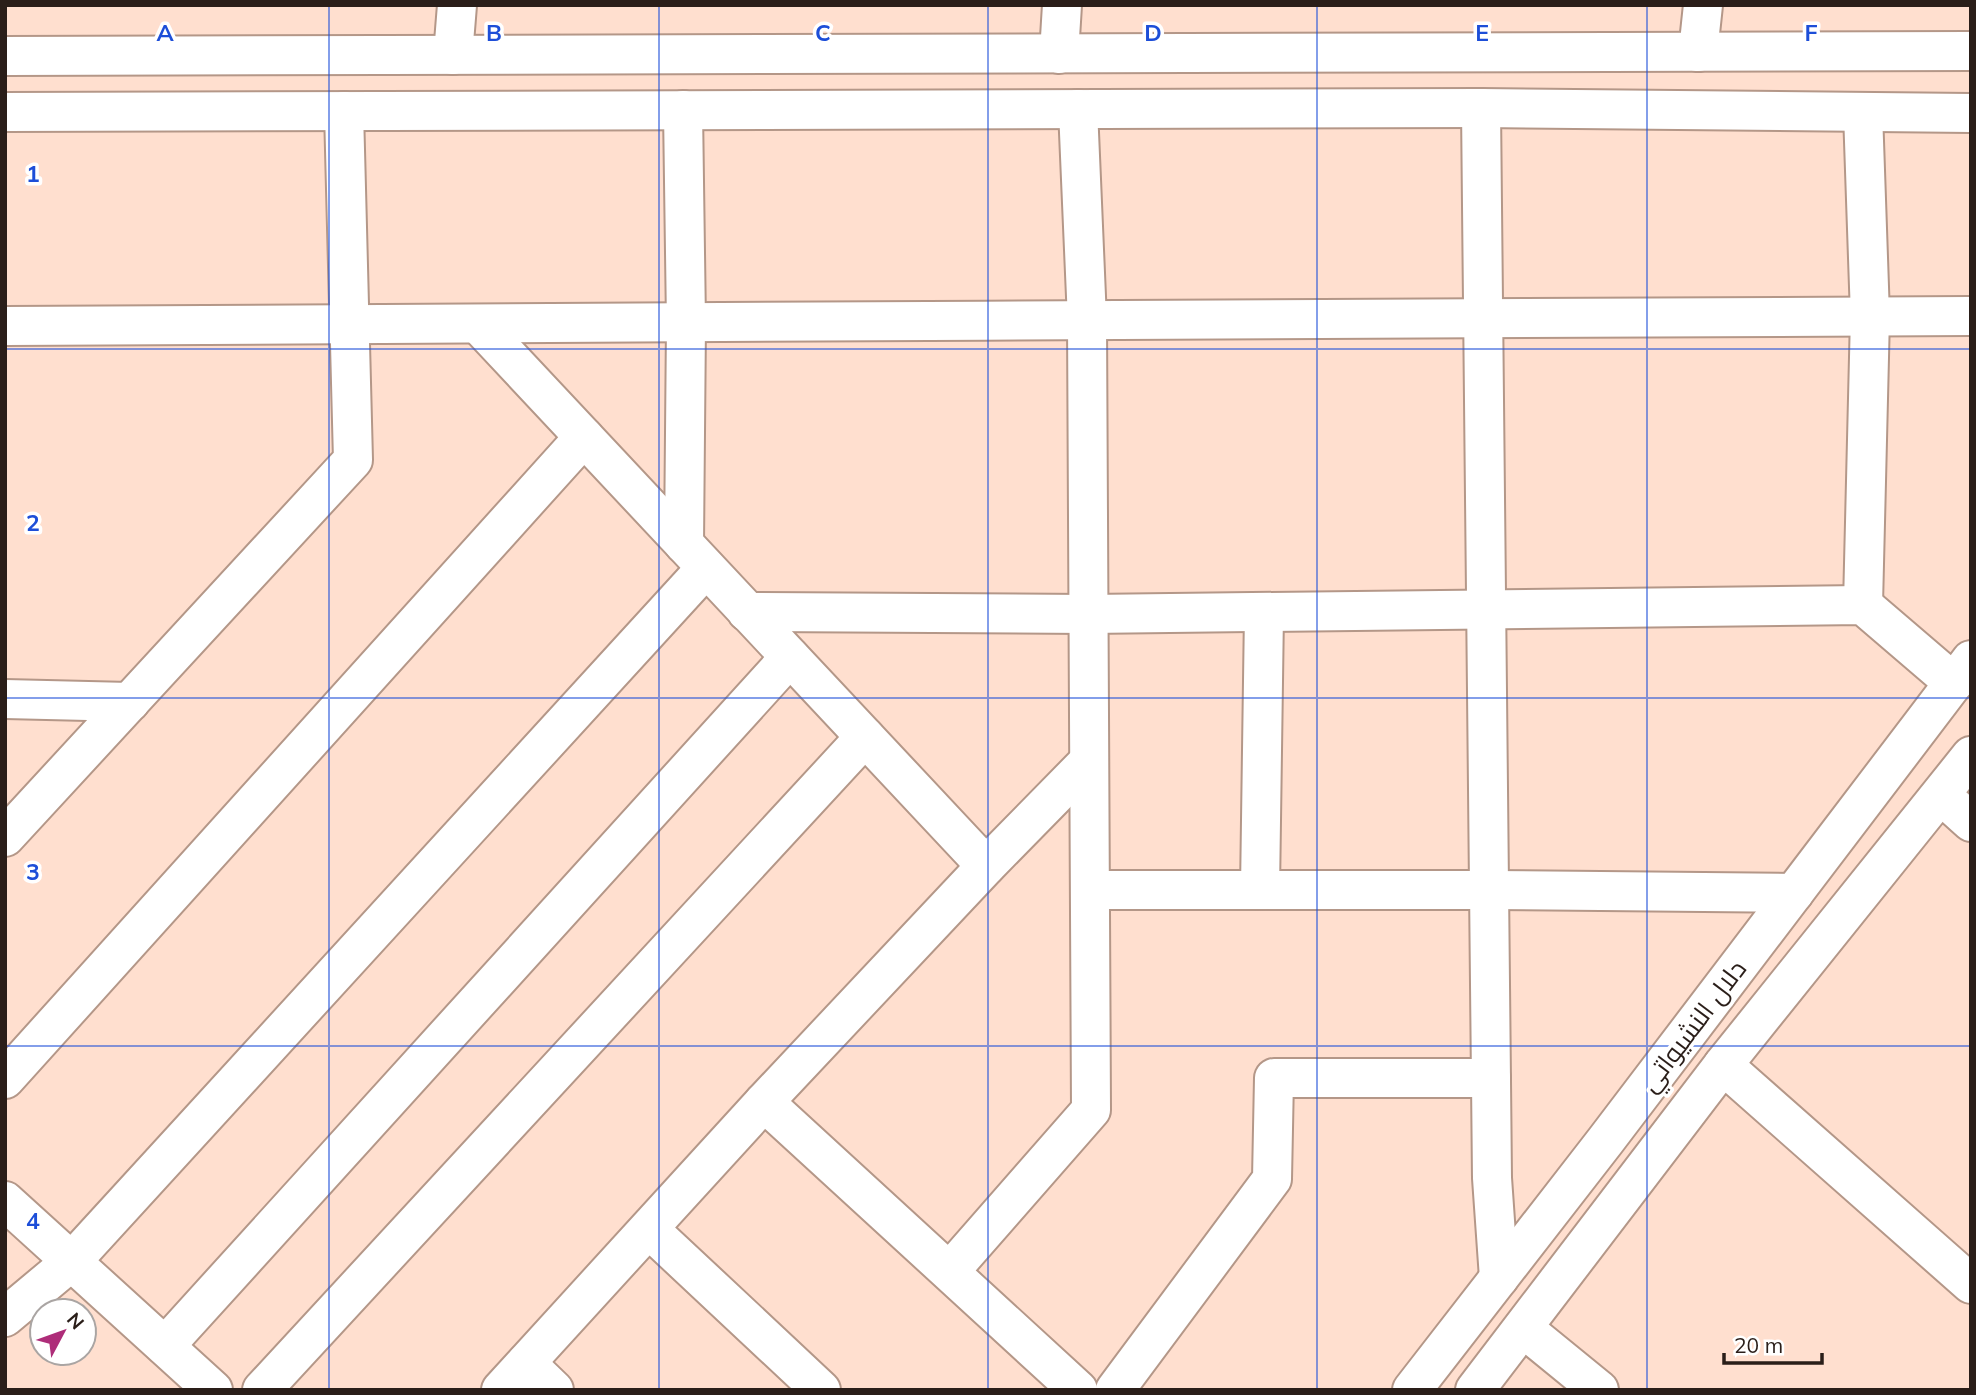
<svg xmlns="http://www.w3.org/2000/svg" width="1976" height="1395" font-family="Mulish,Cairo,sans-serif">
	<rect width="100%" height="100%" fill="#ffdfcf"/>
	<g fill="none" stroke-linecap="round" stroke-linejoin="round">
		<defs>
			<g id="street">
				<polyline points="1698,52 1703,5"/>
				<polyline points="1059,54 1062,5"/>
				<polyline points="453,55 457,5"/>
				<polyline points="1481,108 1492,1178 1499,1278"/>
				<polyline points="683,110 686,323 684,544"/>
				<polyline points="479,325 986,866"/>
				<path d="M5,326C660,327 1316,314 1971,316"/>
				<polyline points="1863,605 1870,316 1863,112"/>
				<polyline points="747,612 1089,614 1863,605 1954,683"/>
				<polyline points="5,699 130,702"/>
				<polyline points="1941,795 1971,822"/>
				<polyline points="5,837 353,460 344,111"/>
				<polyline points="1090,890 1489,890 1794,893"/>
				<polyline points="1260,890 1264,612"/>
				<polyline points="1723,1065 1971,1284"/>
				<polyline points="5,1079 584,437"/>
				<polyline points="764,1102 1078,1390"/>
				<polyline points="5,1201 213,1390"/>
				<polyline points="649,1229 821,1390"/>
				<polyline points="950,1271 1091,1110 1087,320 1078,109"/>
				<polyline points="5,1317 72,1261 706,568"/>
				<polyline points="1523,1328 1599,1390"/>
				<polyline points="165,1346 790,657"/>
				<polyline points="526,1363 554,1390"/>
				<polyline points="262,1390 865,737"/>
				<polyline points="501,1390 764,1102 986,866 1089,761"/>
				<polyline points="1115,1390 1272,1179 1274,1078 1491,1078"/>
			</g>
			<g id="primary">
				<polyline points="1412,1390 1606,1140 1971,660"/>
				<polyline points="1475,1390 1723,1065 1971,756"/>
			</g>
			<g id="highway">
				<polyline points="5,56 1971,51"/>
				<polyline points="5,112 1481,108 1971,113"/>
			</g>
		</defs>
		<use href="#street" stroke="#b49788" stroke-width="42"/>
		<use href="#primary" stroke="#b49788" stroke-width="42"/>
		<use href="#highway" stroke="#b49788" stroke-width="42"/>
		<use href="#street" stroke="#fff" stroke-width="38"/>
		<use href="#primary" stroke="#fff" stroke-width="38"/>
		<use href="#highway" stroke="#fff" stroke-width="38"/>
	</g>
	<path fill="none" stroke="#1d4ed8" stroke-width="2" stroke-opacity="0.55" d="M329,5V1390M659,5V1390M988,5V1390M1317,5V1390M1647,5V1390M5,349H1971M5,698H1971M5,1046H1971"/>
	<g text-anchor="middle" stroke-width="7" stroke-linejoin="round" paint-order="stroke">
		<g font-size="26" fill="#2a1e19" stroke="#fff">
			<text transform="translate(1693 1026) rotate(-53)" y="9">دلال النشيواتي</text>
		</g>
	</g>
	<g font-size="23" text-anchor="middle" font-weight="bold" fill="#1d4ed8" stroke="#fff" stroke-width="7" stroke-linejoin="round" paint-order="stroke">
		<text x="165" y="41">A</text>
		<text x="494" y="41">B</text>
		<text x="823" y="41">C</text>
		<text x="1153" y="41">D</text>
		<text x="1482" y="41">E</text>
		<text x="1811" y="41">F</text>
		<text x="33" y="182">1</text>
		<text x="33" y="531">2</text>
		<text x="33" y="880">3</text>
		<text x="33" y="1229">4</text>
	</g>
	<rect width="1976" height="1395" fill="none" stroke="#2a1e19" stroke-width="14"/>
	<g transform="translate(63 1332) rotate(49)"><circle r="33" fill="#ffffff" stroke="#aaa5a3" stroke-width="2"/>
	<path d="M0-5L12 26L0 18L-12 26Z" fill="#ae2d79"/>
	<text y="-10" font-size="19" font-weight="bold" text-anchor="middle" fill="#2a1e19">N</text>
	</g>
	<path d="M1724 1353v10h98v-10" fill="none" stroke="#2a1e19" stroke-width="3.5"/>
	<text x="1734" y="1353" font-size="21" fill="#2a1e19" stroke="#ffffff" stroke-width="5" paint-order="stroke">20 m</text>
</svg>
